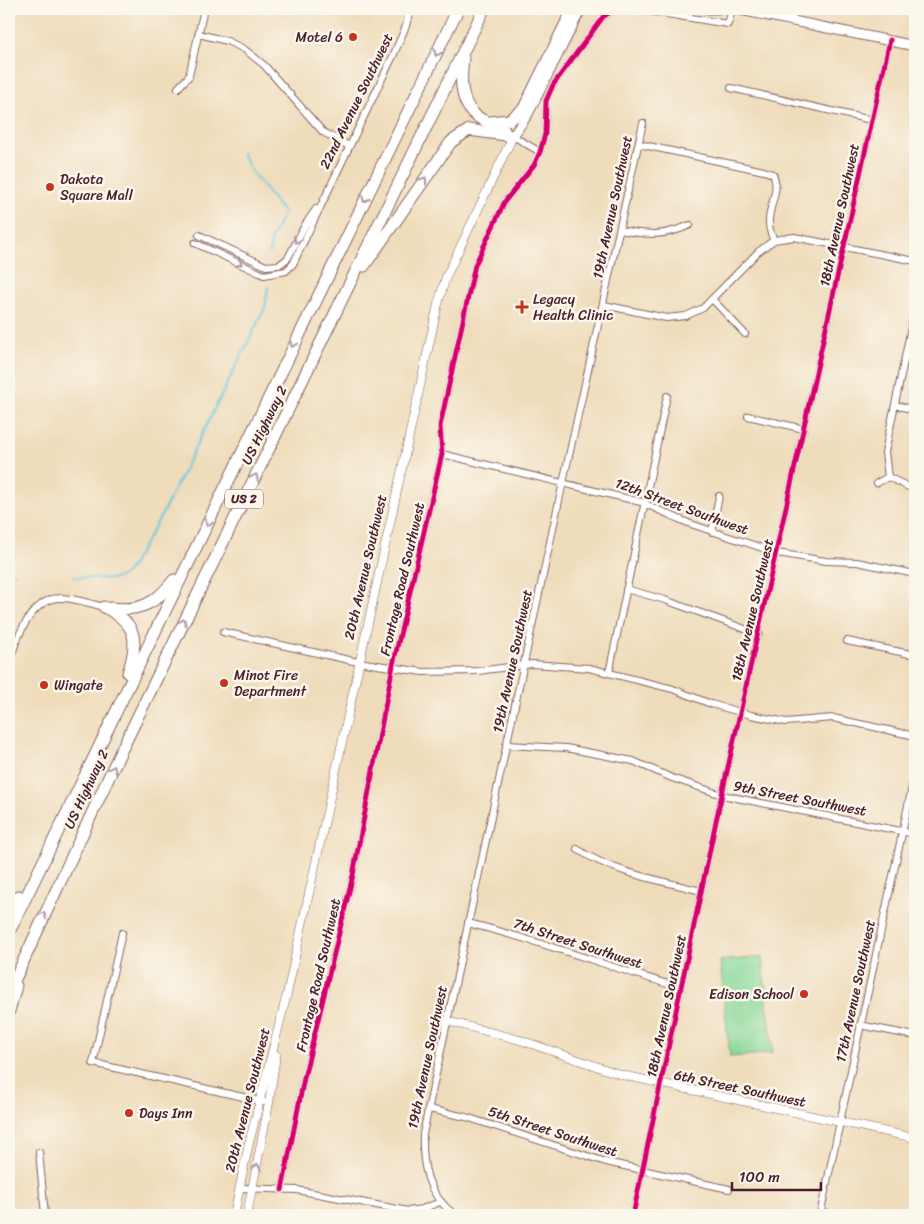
<svg xmlns="http://www.w3.org/2000/svg" width="924" height="1224" font-family="Sriracha,sans-serif">
	<rect width="100%" height="100%" fill="#fbf7ec"/>
	<filter id="ink" filterUnits="userSpaceOnUse"><feTurbulence type="fractalNoise" baseFrequency=".02" numOctaves="2"/><feDisplacementMap in="SourceGraphic" scale="10" xChannelSelector="R" yChannelSelector="G"/><feConvolveMatrix kernelMatrix="1 2 1 2 8 2 1 2 1" color-interpolation-filters="sRGB"/></filter>
	<filter id="wash" filterUnits="userSpaceOnUse"><feTurbulence type="fractalNoise" baseFrequency=".0096" numOctaves="4" result="noise"/><feDisplacementMap in="SourceGraphic" scale="20" xChannelSelector="R" yChannelSelector="G"/><feGaussianBlur stdDeviation="1.12" result="paint"/><feColorMatrix in="noise" values="0 0 0 0 0 0 0 0 0 0 0 0 0 0 0 0 0 1.4 0 .05"/><feComposite in="paint" operator="in"/></filter>
	<g filter="url(#wash)">
		<rect width="100%" height="100%" fill="#efdcbb"/>
		<polygon fill="#88d898" stroke="#697c62" points="762,957 773,1053 730,1057 720,961"/>
		<g fill="none" stroke-linecap="round" stroke-linejoin="round">
			<g stroke="#5fc7db" stroke-width="2">
				<polyline points="242,153 253,174 284,213 271,239 270,253"/>
				<polyline points="9,573 16,573"/>
				<polyline points="72,577 112,579 123,576 130,569 162,514 265,308 268,287"/>
			</g>
		</g>
	</g>
	<g filter="url(#ink)">
		<g fill="none" stroke-linecap="round" stroke-linejoin="round">
			<defs>
				<g id="minor">
					<polyline points="636,9 728,24 732,9"/>
					<polyline points="9,12 9,15"/>
					<polyline points="199,34 227,41 244,49 264,65 323,132 349,146"/>
					<polyline points="178,88 189,76 204,9"/>
					<polyline points="731,88 871,120"/>
					<polyline points="513,136 540,152"/>
					<path d="M639,144L764,171L773,174C783,196 759,214 774,240"/>
					<path d="M620,230C648,235 663,237 690,225"/>
					<polyline points="199,235 266,266 279,265 288,258 305,225 316,209"/>
					<polyline points="195,243 264,275 286,271 293,264 394,54 406,26 410,9"/>
					<polyline points="712,299 745,334"/>
					<polyline points="604,305 666,318 686,316 703,308 758,252 774,240 794,237 915,261"/>
					<polyline points="915,309 885,452 888,477 915,490"/>
					<polyline points="895,405 915,410"/>
					<polyline points="748,416 804,429"/>
					<polyline points="442,454 641,502 688,523 777,553 826,561 857,562 915,574"/>
					<polyline points="877,483 888,477"/>
					<polyline points="712,532 719,496"/>
					<polyline points="626,589 665,600 759,634"/>
					<polyline points="223,632 358,662 423,672 478,671 532,664 589,668 673,689 711,704 751,715 786,722 833,718 915,736"/>
					<polyline points="847,641 915,655"/>
					<path d="M9,666C14,643 30,599 59,598C73,597 91,604 104,607"/>
					<polyline points="609,673 667,396"/>
					<polyline points="506,745 566,748 633,761 672,778 722,795 915,834"/>
					<path d="M577,849C613,873 660,880 701,891"/>
					<path d="M468,923C540,941 610,967 681,988"/>
					<polyline points="122,933 93,1063 269,1103"/>
					<polyline points="860,1025 915,1036"/>
					<polyline points="429,1109 466,1117 606,1162 729,1189"/>
					<polyline points="39,1152 45,1215"/>
					<polyline points="240,1188 297,1190 408,1211 422,1209 440,1202"/>
					<polyline points="282,1190 304,1078 353,875 393,665 442,454 440,426 475,265 505,201 534,165 540,152 545,134 546,101 553,85 603,17 615,9"/>
					<polyline points="821,1212 836,1215"/>
					<path d="M455,1215C427,1194 422,1167 423,1134L558,505L643,123"/>
					<polyline points="633,1215 716,821 890,40"/>
					<polyline points="820,1215 915,773"/>
				</g>
				<g id="tertiary">
					<polyline points="447,1021 520,1040 622,1075 915,1138"/>
					<polyline points="234,1215 248,1147 287,994 438,304 446,277 513,136"/>
					<polyline points="247,1215 269,1103 276,1055"/>
				</g>
				<g id="secondary">
					<polyline points="708,9 718,9"/>
					<polyline points="735,9 915,46"/>
					<polyline points="519,116 572,9"/>
					<polyline points="513,136 528,114 581,9"/>
				</g>
				<g id="motorway">
					<path d="M463,57C461,76 459,99 473,113C480,121 495,125 504,130"/>
					<polyline points="490,122 509,120 521,111"/>
					<polyline points="364,266 451,142 469,130 513,136"/>
					<path d="M104,607C137,623 139,640 128,673"/>
					<path d="M111,608C141,612 156,603 174,580"/>
					<polyline points="9,912 19,896"/>
					<polyline points="9,932 458,9"/>
					<polyline points="9,992 121,751 484,9"/>
					<polyline points="9,1011 16,986"/>
				</g>
			</defs>
			<use href="#minor" stroke="#84615d" stroke-width="8"/>
			<use href="#tertiary" stroke="#84615d" stroke-width="9"/>
			<use href="#secondary" stroke="#84615d" stroke-width="11"/>
			<use href="#motorway" stroke="#84615d" stroke-width="13"/>
			<use href="#minor" stroke="#fff" stroke-width="6"/>
			<use href="#tertiary" stroke="#fff" stroke-width="8"/>
			<use href="#secondary" stroke="#fff" stroke-width="9"/>
			<use href="#motorway" stroke="#fff" stroke-width="11"/>
			<defs>
				<g id="cycleway">
					<polyline points="282,1190 304,1078 353,875 393,665 442,454 440,426 475,265 505,201 534,165 540,152 545,134 546,101 553,85 603,17 615,9"/>
					<polyline points="633,1215 716,821 890,40"/>
				</g>
			</defs>
			<use href="#cycleway" stroke="#fbf7ec" stroke-width="8"/>
			<use href="#cycleway" stroke="#d6006c" stroke-width="5"/>
		</g>
		<defs><path id="oneway-chevron" d="M-2-3.5L2.5 0L-2 3.5" fill="none" stroke-width="1.6" stroke-linecap="round" stroke-linejoin="round" transform="scale(1.25)"/></defs>
		<g stroke="#ae9aa0">
			<use href="#oneway-chevron" transform="translate(437 53) rotate(116)"/>
			<use href="#oneway-chevron" transform="translate(424 180) rotate(-54)"/>
			<use href="#oneway-chevron" transform="translate(365 199) rotate(116)"/>
			<use href="#oneway-chevron" transform="translate(297 240) rotate(117)"/>
			<use href="#oneway-chevron" transform="translate(239 263) rotate(25)"/>
			<use href="#oneway-chevron" transform="translate(293 344) rotate(116)"/>
			<use href="#oneway-chevron" transform="translate(255 477) rotate(-64)"/>
			<use href="#oneway-chevron" transform="translate(208 523) rotate(115)"/>
			<use href="#oneway-chevron" transform="translate(183 622) rotate(-64)"/>
			<use href="#oneway-chevron" transform="translate(113 769) rotate(-65)"/>
			<use href="#oneway-chevron" transform="translate(43 915) rotate(-65)"/>
			<use href="#oneway-chevron" transform="translate(257 1167) rotate(-79)"/>
		</g>
	</g>
	<g fill="#c8321e" stroke="#fbf7ec" stroke-width="2">
		<circle cx="353" cy="37" r="5"/>
		<circle cx="50" cy="187" r="5"/>
		<path d="M519.5 299.5h5v5h5v5h-5v5h-5v-5h-5v-5h5z"/>
		<circle cx="224" cy="683" r="5"/>
		<circle cx="44" cy="685" r="5"/>
		<circle cx="804" cy="994" r="5"/>
		<circle cx="129" cy="1113" r="5"/>
	</g>
	<g text-anchor="middle" stroke-width="5" stroke-linejoin="round" paint-order="stroke">
		<rect fill="#fbf7ec" stroke="#7f6065" stroke-width="1" x="225" y="489.5" width="38" height="19" rx="4"/>
		<g font-size="12" font-weight="bold" fill="#4a1f2b">
			<text x="244" y="503">US 2</text>
		</g>
		<g font-size="14" fill="#4a1f2b" stroke="#fbf7ec" text-anchor="start">
			<text x="343" y="42" text-anchor="end">Motel 6</text>
			<text x="60" y="184">Dakota<tspan x="60" dy="16">Square Mall</tspan></text>
			<text x="533" y="304">Legacy<tspan x="533" dy="16">Health Clinic</tspan></text>
			<text x="234" y="680">Minot Fire<tspan x="234" dy="16">Department</tspan></text>
			<text x="54" y="690">Wingate</text>
			<text x="794" y="999" text-anchor="end">Edison School</text>
			<text x="139" y="1118">Days Inn</text>
		</g>
		<g font-size="14" fill="#4a1f2b" stroke="#fbf7ec">
			<text transform="translate(356 101) rotate(-64)" y="5">22nd Avenue Southwest</text>
			<text transform="translate(612 207) rotate(-78)" y="5">19th Avenue Southwest</text>
			<text transform="translate(839 215) rotate(-78)" y="5">18th Avenue Southwest</text>
			<text transform="translate(264 425) rotate(-64)" y="5">US Highway 2</text>
			<text transform="translate(682 506) rotate(20)" y="5">12th Street Southwest</text>
			<text transform="translate(365 567) rotate(-77)" y="5">20th Avenue Southwest</text>
			<text transform="translate(402 579) rotate(-77)" y="5">Frontage Road Southwest</text>
			<text transform="translate(752 610) rotate(-77)" y="5">18th Avenue Southwest</text>
			<text transform="translate(512 661) rotate(-78)" y="5">19th Avenue Southwest</text>
			<text transform="translate(86 789) rotate(-65)" y="5">US Highway 2</text>
			<text transform="translate(800 798) rotate(11)" y="5">9th Street Southwest</text>
			<text transform="translate(578 943) rotate(18)" y="5">7th Street Southwest</text>
			<text transform="translate(318 975) rotate(-77)" y="5">Frontage Road Southwest</text>
			<text transform="translate(855 991) rotate(-78)" y="5">17th Avenue Southwest</text>
			<text transform="translate(666 1006) rotate(-78)" y="5">18th Avenue Southwest</text>
			<text transform="translate(427 1057) rotate(-78)" y="5">19th Avenue Southwest</text>
			<text transform="translate(740 1088) rotate(12)" y="5">6th Street Southwest</text>
			<text transform="translate(247 1100) rotate(-76)" y="5">20th Avenue Southwest</text>
			<text transform="translate(553 1131) rotate(18)" y="5">5th Street Southwest</text>
		</g>
	</g>
	<rect width="924" height="1224" fill="none" stroke="#fbf7ec" stroke-width="30"/>
	<path d="M732 1182v8h89v-8" fill="none" stroke="#4a1f2b" stroke-width="2.5"/>
	<text x="739" y="1182" font-size="15" fill="#4a1f2b" stroke="#fbf7ec" stroke-width="4" paint-order="stroke">100 m</text>
</svg>
